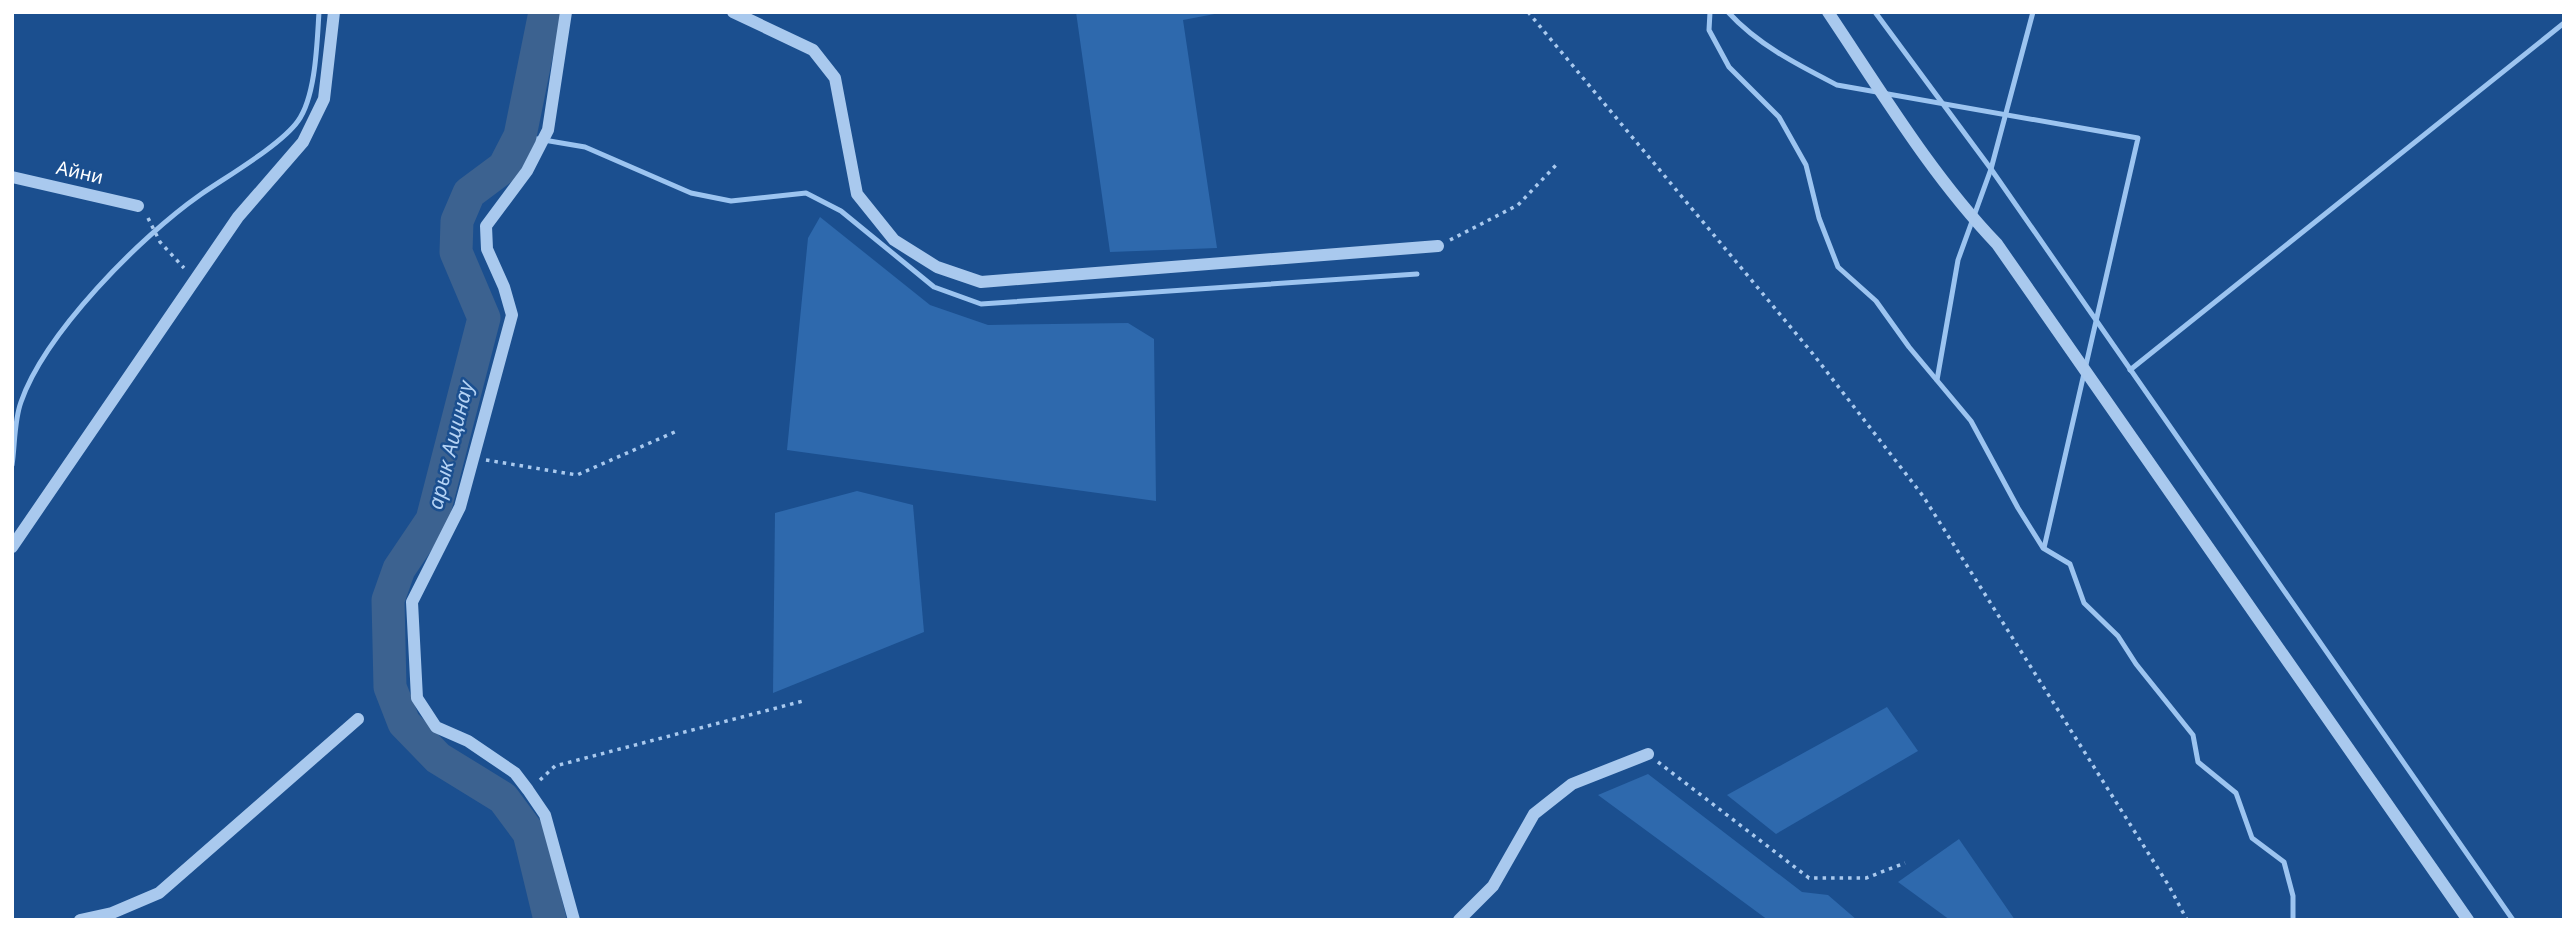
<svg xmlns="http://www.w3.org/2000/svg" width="2576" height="932" font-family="'Noto Sans',sans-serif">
	<rect width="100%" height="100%" fill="#1b4f8f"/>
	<g fill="#2e69ad">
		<polygon points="1076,12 1225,12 1183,20 1217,248 1110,252"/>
		<polygon points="820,217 930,305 988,325 1128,323 1154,339 1156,501 787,450 808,238"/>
		<polygon points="857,491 913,505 924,632 773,693 775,513"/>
		<polygon points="1887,707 1918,751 1776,834 1727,795"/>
		<polygon points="1648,774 1802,892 1828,895 1857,920 1768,920 1598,795"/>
		<polygon points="1959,839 2015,920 1950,920 1898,882"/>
	</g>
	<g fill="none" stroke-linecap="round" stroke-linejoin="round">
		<g stroke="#9cc4f0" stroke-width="5">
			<polyline points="1710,12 1709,30 1729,67 1779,117 1806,165 1819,218 1838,267 1876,301 1909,347 1971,421 2018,508 2043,548 2070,564 2084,603 2118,636 2136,664 2193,735 2198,762 2236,793 2252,838 2284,862 2293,896 2293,920"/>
			<path d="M1728,12C1758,45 1798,65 1837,85L2138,138L2044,548"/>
			<polyline points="1875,12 1991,169 2513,920"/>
			<polyline points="520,136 585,147 691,193 731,201 806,193 841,211 934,287 981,304 1417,274"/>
			<polyline points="2130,370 2564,23"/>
			<polyline points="1937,380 1958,260 1991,169 2033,12"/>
			<path d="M12,465C15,446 14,421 21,402C45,333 140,237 200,195C226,177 281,145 298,121C316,96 317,42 319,12"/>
		</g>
		<polyline stroke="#3c6290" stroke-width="33" points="545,12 520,136 504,167 469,193 457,221 456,252 484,318 432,520 399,569 388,600 390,687 404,723 438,758 503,798 529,833 550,920"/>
		<g stroke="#a9c9ee" stroke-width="3.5" stroke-dasharray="3.5 5" stroke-linecap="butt">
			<polyline points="1528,12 1813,354 1923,496 2169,886 2187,920"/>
			<polyline points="148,218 160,242 184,268"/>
			<polyline points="1450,240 1518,205 1559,162"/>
			<polyline points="486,460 577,475 677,431"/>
			<polyline points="1658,762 1809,878 1866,878 1905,863"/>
			<polyline points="540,780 555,766 803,701"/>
		</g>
		<g stroke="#a9c9ee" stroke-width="12">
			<polyline points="566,12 548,130 527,171 486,226 487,249 504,287 512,315 460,507 412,602 417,698 436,727 468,741 515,773 528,790 545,815 574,920"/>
			<polyline points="733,12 813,50 835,78 857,194 894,240 937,267 981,282 1438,246"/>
			<path d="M1828,12C1881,91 1931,175 1997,244L2468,920"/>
			<polyline points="12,177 138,206"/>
			<polyline points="12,547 238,217 303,142 324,99 334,12"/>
			<polyline points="80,920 112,913 159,893 358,719"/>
			<polyline points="1459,920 1493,886 1534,814 1572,784 1648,754"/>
		</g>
	</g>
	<g text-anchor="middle" stroke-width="5" stroke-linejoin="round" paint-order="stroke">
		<g font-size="19" fill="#fff" stroke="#1b4f8f">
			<text transform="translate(80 172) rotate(13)" y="7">Айни</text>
		</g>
		<g font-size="21" font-style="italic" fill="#b5d3f5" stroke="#1b4f8f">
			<text transform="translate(451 445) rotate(-76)" y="7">арык Ащинау</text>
		</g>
	</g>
	<rect width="2576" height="932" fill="none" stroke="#ffffff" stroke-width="28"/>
</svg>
